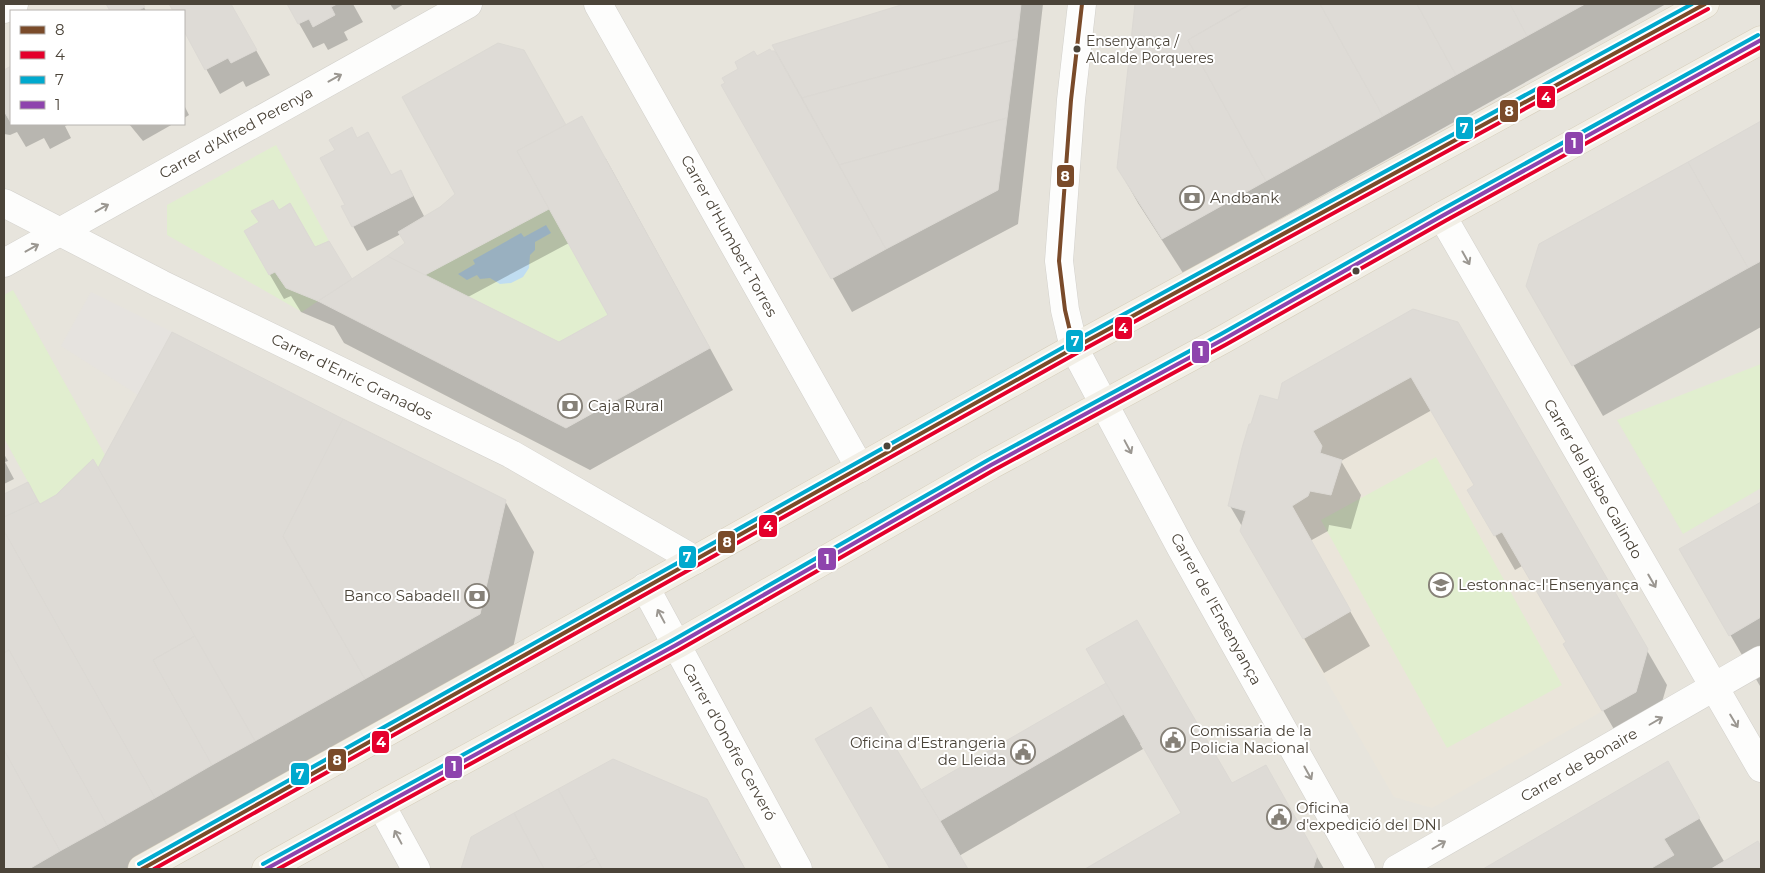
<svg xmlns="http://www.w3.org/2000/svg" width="1765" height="873" font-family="Montserrat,sans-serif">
	<rect width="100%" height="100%" fill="#f4f2ee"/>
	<path fill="#e7e4dc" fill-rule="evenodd" d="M4,4H1761V869H4ZM11,11H184V124H11Z"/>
	<polygon fill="#eae5da" points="1413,309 1458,322 1648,649 1636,692 1432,808 1394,797 1240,531 1245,511 1228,506 1242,448 1249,424 1251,424 1260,395 1278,400 1282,383"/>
	<g fill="#e1eecf">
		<polygon points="498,43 524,50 566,125 517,151 608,315 559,342 387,256 405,243 398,232 440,207 455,194 402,97"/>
		<polygon points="276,145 329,241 315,247 291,204 279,210 273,200 251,211 259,222 245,231 269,275 275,272 286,288 318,301 302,312 167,235 167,205"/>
		<polygon points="13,290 105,455 98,468 93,459 56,495 40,504 4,438 4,295"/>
		<polygon points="1761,364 1761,488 1683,534 1617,420"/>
		<polygon points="1436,457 1562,685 1447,748 1321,520"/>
	</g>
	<polygon fill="#e6e3df" points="91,292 172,332 138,395 61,346"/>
	<polygon fill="#c0ddf1" points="546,225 551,233 535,242 535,250 530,255 529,268 523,277 511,283 500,284 490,278 480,279 477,275 467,280 458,274 475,264 473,260 521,233 524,237"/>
	<g fill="#0003" fill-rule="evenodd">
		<polygon points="106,4 142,4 146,11 111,11"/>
		<polygon points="170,4 230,4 270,75 246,87 243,81 220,94 184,29 184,11 174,11"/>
		<polygon points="288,4 353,4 363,22 344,32 348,40 328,50 324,43 313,48"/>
		<polygon points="390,4 404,4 394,10"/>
		<polygon points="908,4 1043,4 1018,224 852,312 723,86 757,57 776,52 774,46"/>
		<polygon points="1137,4 1666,4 1183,273 1138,203 1118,168"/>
		<path d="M523,51L566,126L606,159L733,390L590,470L344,343L334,326L301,312L291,296L284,299L270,275L260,223L253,211L278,212L315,248L351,281L407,244L401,234L367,251L353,226L347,205L357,139L391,176L401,172L425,218L441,208L457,194ZM569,243L609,316L559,344L468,297Z"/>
		<polygon points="11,68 11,124 69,124 65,126 71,138 50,149 44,138 26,147 17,132 10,135 4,134 4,72"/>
		<polygon points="184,105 189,115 184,118"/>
		<polygon points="1761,122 1761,327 1603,416 1527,285 1540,245"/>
		<polygon points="129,124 173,124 143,141"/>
		<polygon points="1457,323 1667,685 1655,726 1623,745 1565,644 1567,642 1522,566 1515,570 1469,490 1476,486 1432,410 1341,461 1361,495 1351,529 1329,525 1328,531 1310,541 1370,646 1324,673 1242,531 1243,528 1230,506 1279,402"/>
		<polygon points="4,454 8,461 5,462 14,479 4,484"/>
		<polygon points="98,470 505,501 534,552 509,666 149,869 4,869 4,495 27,483 40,506"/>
		<polygon points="1761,503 1761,685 1760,686 1681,550"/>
		<polygon points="1107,683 1232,785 1265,767 1324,869 1086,869 1182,814 1142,743 1140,744 1143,749 959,856 966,869 892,869 817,740 921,792"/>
		<polygon points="1667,763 1725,863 1758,843 1761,849 1761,869 1485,869"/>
		<polygon points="472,838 736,852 745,869 462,869"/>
	</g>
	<g fill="#dedbd6" stroke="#dcd9d4">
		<polygon points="106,4 143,4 145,7 137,11 110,11"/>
		<polygon points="169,4 231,4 257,50 231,63 228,58 205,70 184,31 184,11 173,11"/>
		<polygon points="287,4 337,4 331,7 335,15 313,27 309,19 298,24"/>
		<polygon points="904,4 1021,4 1017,39 802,98 772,45"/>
		<polygon points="1135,4 1248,5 1188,40 1266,181 1162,239 1117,168"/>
		<polygon points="1251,4 1320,4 1383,116 1266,181 1188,40"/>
		<polygon points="1320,4 1417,4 1456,75 1383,116"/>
		<polygon points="1417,4 1510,4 1527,36 1456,75"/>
		<polygon points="1510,4 1585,4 1527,36"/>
		<polygon points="1017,39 1007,118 839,165 802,98"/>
		<polygon points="498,43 524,50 566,125 517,151 549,209 425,275 387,256 405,243 398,232 440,207 455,194 402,97"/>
		<polygon points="770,49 771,51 775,51 886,249 831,279 721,85 725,83 722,78 738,69 735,62 754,51 757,56"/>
		<polygon points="11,66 11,123 4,111 4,70"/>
		<polygon points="582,116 710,348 566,428 318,301 387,256 559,342 608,315 517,151"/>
		<polygon points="1007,118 998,190 886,249 839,165"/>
		<polygon points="1761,121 1761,261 1748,268 1688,162"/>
		<polygon points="352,127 357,138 368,132 391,175 401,170 413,196 352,227 341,206 345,205 320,158 335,150 329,140"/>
		<polygon points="1688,162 1748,268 1572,366 1526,286 1539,244"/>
		<polygon points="273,200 279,210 290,203 315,247 329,241 352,279 318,301 286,288 275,272 269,275 244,231 259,222 251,211"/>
		<polygon points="1413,309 1458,322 1648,649 1636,692 1602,711 1563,644 1566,642 1502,532 1494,536 1467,490 1474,485 1411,377 1313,431 1322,446 1320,453 1342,460 1331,495 1310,491 1308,496 1292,506 1351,611 1303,639 1240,531 1246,511 1228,506 1242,448 1249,424 1251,424 1260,395 1278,400 1282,383"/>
		<polygon points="172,332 343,419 283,536 365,679 255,741 98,468"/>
		<polygon points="343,419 506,500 480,614 365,679 283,536"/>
		<polygon points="93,459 195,636 153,660 212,765 155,798 4,531 4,517 38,501 40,504 56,495"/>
		<polygon points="28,482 38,501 4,517 4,494"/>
		<polygon points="1761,502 1761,617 1729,636 1679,549"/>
		<polygon points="4,531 155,798 107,825 9,650 4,653"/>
		<polygon points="1137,620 1232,783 1266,765 1317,856 1313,869 1085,869 1181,813 1086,649"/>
		<polygon points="195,636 255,741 212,765 153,660"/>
		<polygon points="9,650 107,825 60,851 4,750 4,653"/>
		<polygon points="1106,683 1124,714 940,821 921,790"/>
		<polygon points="871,707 940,821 968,869 890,869 815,739"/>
		<polygon points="4,750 60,851 29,869 4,869"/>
		<polygon points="613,759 707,799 745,869 602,869 558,789"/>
		<polygon points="1668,761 1700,818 1664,839 1674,855 1650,869 1483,869"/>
		<polygon points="558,789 596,858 575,869 544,869 514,813"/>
		<polygon points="514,813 544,869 461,869 471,837"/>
		<polygon points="1758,841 1761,847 1761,869 1711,869"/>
		<polygon points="596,858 602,869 575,869"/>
	</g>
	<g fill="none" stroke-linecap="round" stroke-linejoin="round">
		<defs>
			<g id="minor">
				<polyline points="598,4 860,468"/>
				<polyline points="1082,4 1071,100 1059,261 1065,310 1074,348 1181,548 1361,869"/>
				<polyline points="4,9 14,4"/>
				<polyline points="4,203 161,284 511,454 695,560"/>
				<polyline points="1442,216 1761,768"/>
				<polyline points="4,263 468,4"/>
				<polyline points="645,587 798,869"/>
				<polyline points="381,805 416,869"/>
				<polyline points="1397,869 1761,660"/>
			</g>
			<g id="major">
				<polyline points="142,869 1074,348 1705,4"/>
				<polyline points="266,869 381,805 676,645 991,465 1224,339 1442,216 1761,40"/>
			</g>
		</defs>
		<use href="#minor" stroke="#d2d0cb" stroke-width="29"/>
		<use href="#major" stroke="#d6cebb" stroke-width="29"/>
		<use href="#minor" stroke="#fdfdfc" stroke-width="28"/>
		<use href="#major" stroke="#f2efe6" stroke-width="28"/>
		<defs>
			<g id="bus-1">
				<polyline points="1074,348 1065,310 1059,261 1071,100 1082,4"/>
				<polyline points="142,869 1074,348 1705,4"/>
			</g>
			<g id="bus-2">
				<polyline points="154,869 1077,353 1708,9"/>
				<polyline points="278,869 679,650 994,470 1227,344 1445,221 1761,47"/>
			</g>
			<g id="bus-3">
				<polyline points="139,864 1071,343 1692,4"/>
				<polyline points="263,864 673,640 988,460 1221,334 1439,211 1758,35"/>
			</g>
			<polyline id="bus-4" points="266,869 676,645 991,465 1224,339 1442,216 1761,40"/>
		</defs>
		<use href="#bus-1" stroke="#fff" stroke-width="8"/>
		<use href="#bus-2" stroke="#fff" stroke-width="8"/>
		<use href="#bus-3" stroke="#fff" stroke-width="8"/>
		<use href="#bus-4" stroke="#fff" stroke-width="8"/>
		<use href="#bus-1" stroke="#7a4b2a" stroke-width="4"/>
		<use href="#bus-2" stroke="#e4002b" stroke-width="4"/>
		<use href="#bus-3" stroke="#00a9ce" stroke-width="4"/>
		<use href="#bus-4" stroke="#8e44ad" stroke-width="4"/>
	</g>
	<defs><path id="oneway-shaft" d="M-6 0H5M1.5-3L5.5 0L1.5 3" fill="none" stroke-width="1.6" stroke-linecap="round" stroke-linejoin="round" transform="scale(1.25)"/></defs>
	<g stroke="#9b9791">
		<use href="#oneway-shaft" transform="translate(335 78) rotate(-29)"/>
		<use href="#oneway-shaft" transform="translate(102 208) rotate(-29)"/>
		<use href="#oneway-shaft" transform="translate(32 248) rotate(-29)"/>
		<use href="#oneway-shaft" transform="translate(1466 258) rotate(61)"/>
		<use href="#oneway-shaft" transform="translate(1128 447) rotate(62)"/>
		<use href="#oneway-shaft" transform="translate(1652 581) rotate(60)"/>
		<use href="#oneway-shaft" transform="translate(661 616) rotate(-118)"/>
		<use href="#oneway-shaft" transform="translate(1656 721) rotate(-30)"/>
		<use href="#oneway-shaft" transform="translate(1734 721) rotate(59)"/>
		<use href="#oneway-shaft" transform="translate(1308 773) rotate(61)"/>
		<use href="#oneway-shaft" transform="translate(398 837) rotate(-118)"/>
		<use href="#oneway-shaft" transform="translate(1439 845) rotate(-30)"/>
	</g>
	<defs>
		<symbol id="bank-ring" viewBox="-11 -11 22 22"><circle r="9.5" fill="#fff" stroke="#868178" stroke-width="1.5"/><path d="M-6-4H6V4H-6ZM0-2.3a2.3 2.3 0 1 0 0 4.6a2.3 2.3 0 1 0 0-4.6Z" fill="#868178"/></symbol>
		<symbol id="school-ring" viewBox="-11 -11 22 22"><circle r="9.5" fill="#fff" stroke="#868178" stroke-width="1.5"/><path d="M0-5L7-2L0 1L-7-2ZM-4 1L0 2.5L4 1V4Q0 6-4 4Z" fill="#868178"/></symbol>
		<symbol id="civic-ring" viewBox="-11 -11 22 22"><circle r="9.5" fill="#fff" stroke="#868178" stroke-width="1.5"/><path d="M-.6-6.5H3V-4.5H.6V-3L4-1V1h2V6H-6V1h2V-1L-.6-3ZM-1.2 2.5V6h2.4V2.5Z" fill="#868178"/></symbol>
	</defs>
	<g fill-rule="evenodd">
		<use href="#bank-ring" x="1178" y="184" width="28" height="28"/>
		<use href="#bank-ring" x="556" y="392" width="28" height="28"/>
		<use href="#school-ring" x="1427" y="571" width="28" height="28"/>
		<use href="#bank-ring" x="463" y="582" width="28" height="28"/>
		<use href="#civic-ring" x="1159" y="726" width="28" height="28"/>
		<use href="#civic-ring" x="1009" y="738" width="28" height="28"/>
		<use href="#civic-ring" x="1265" y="803" width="28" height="28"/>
	</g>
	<g fill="#4b4439" stroke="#fff" stroke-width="2">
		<circle cx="1077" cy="49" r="4.5"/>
		<circle cx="1356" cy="271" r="4.5"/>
		<circle cx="887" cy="446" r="4.5"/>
	</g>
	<g text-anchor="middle" stroke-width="4" stroke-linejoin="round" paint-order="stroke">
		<g font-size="14" fill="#4b4439" stroke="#fff" text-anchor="start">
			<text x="1086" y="46">Ensenyança /<tspan x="1086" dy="17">Alcalde Porqueres</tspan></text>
		</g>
		<g font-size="15" fill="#4b4439" stroke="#fff">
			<text transform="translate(236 133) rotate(-29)" y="5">Carrer d'Alfred Perenya</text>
			<text transform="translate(729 236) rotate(61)" y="5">Carrer d'Humbert Torres</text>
			<text transform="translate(352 377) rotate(26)" y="5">Carrer d'Enric Granados</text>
			<text transform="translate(1593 479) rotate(60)" y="5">Carrer del Bisbe Galindo</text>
			<text transform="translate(1216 609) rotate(61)" y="5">Carrer de l'Ensenyança</text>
			<text transform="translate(729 742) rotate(61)" y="5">Carrer d'Onofre Cerveró</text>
			<text transform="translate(1579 765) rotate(-30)" y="5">Carrer de Bonaire</text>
		</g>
		<g font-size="15" fill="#4b4439" stroke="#fff" text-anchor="start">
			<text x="1210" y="203">Andbank</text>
			<text x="588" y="411">Caja Rural</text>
			<text x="1458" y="590">Lestonnac-l'Ensenyança</text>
			<text x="460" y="601" text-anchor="end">Banco Sabadell</text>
			<text x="1190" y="736">Comissaria de la<tspan x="1190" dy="17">Policia Nacional</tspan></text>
			<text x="1006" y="748" text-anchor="end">Oficina d'Estrangeria<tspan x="1006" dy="17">de Lleida</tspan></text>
			<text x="1296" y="813">Oficina<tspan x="1296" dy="17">d'expedició del DNI</tspan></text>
		</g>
	</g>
	<g stroke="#fff" stroke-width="2">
		<rect x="1536" y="85" width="20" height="24" rx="5" fill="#e4002b"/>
		<rect x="1499" y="99" width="20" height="24" rx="5" fill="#7a4b2a"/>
		<rect x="1455" y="116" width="19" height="24" rx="5" fill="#00a9ce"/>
		<rect x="1564" y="131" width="20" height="24" rx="5" fill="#8e44ad"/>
		<rect x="1056" y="164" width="19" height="24" rx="5" fill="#7a4b2a"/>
		<rect x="1114" y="316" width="19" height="24" rx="5" fill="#e4002b"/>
		<rect x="1065" y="329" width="19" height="24" rx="5" fill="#00a9ce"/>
		<rect x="1191" y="340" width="19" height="24" rx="5" fill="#8e44ad"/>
		<rect x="758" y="514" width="20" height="24" rx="5" fill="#e4002b"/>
		<rect x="717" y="530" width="19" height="24" rx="5" fill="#7a4b2a"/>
		<rect x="678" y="545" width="19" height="24" rx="5" fill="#00a9ce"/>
		<rect x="817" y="547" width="20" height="24" rx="5" fill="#8e44ad"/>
		<rect x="371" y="730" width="19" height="24" rx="5" fill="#e4002b"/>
		<rect x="327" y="748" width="20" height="24" rx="5" fill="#7a4b2a"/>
		<rect x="444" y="755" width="19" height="24" rx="5" fill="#8e44ad"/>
		<rect x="290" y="762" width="20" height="24" rx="5" fill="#00a9ce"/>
	</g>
	<g font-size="14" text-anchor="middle" font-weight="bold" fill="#fff">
		<text x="1546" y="102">4</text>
		<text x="1509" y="116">8</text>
		<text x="1464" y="133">7</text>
		<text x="1574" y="148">1</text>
		<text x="1065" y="181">8</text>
		<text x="1123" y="333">4</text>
		<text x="1075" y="346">7</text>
		<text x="1201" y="356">1</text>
		<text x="768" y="531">4</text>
		<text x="727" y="547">8</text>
		<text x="687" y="562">7</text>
		<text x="827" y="564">1</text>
		<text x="381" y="747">4</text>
		<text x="337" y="765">8</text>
		<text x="454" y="771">1</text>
		<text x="300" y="779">7</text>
	</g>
	<rect width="1765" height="873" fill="none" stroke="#4b4439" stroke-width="10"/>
	<rect x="10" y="10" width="175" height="115" fill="#ffffff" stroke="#b7b4b0"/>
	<rect x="20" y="26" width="25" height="8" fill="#7a4b2a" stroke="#b7b4b0"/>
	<text x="55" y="35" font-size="15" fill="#4b4439">8</text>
	<rect x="20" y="51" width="25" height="8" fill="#e4002b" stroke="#b7b4b0"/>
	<text x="55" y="60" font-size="15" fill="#4b4439">4</text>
	<rect x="20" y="76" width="25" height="8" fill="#00a9ce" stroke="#b7b4b0"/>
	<text x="55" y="85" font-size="15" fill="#4b4439">7</text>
	<rect x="20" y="101" width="25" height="8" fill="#8e44ad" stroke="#b7b4b0"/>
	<text x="55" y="110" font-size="15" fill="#4b4439">1</text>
</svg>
